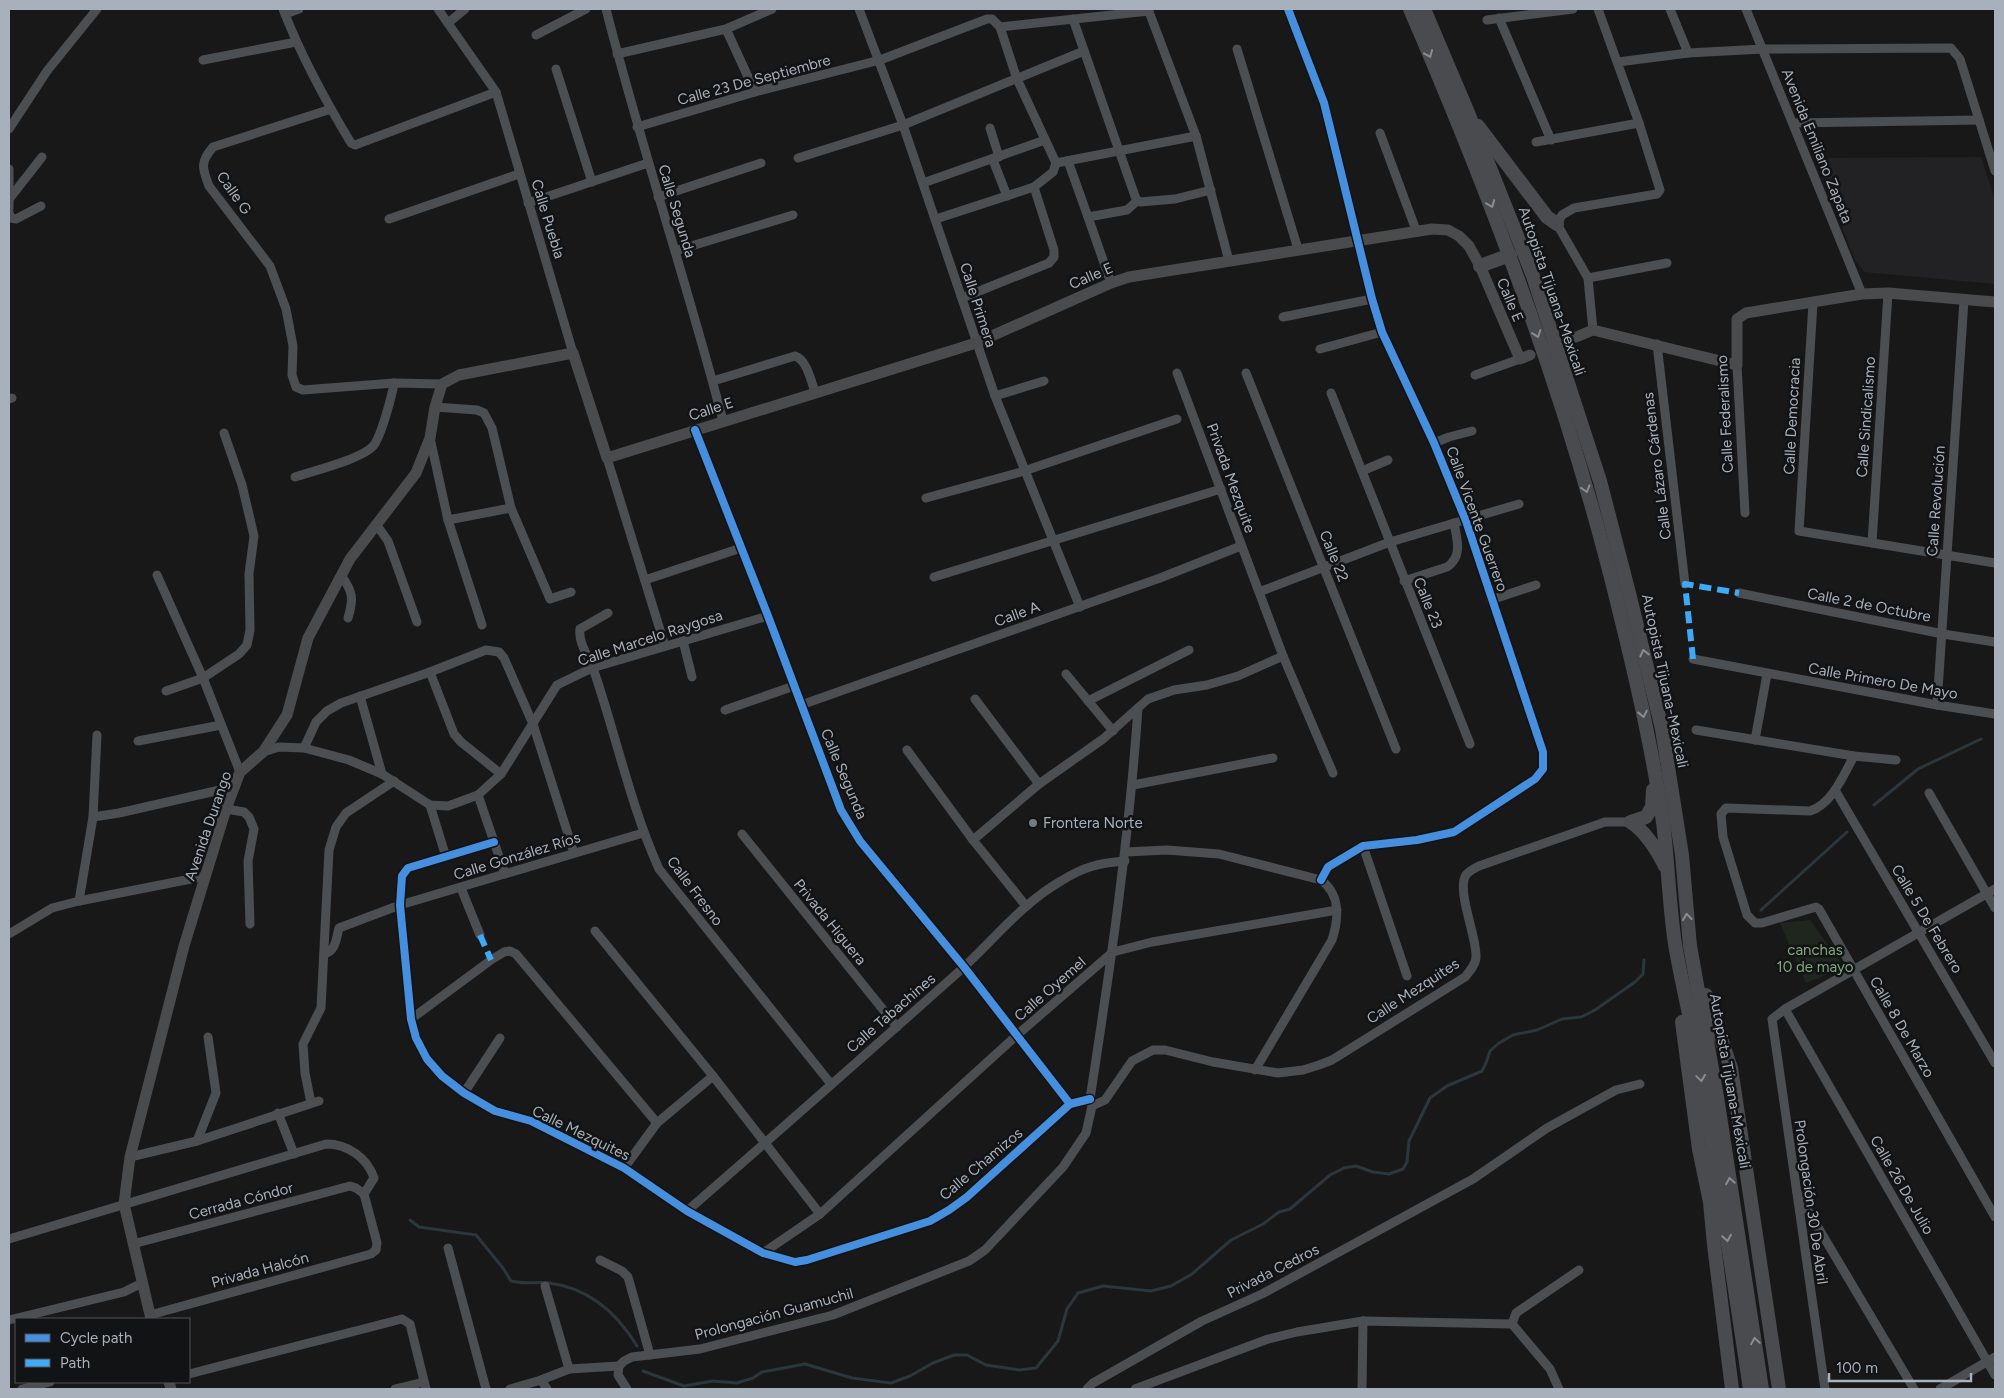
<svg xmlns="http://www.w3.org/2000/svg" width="2004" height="1398" font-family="Figtree,sans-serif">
	<rect width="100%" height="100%" fill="#181819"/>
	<polygon fill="#222225" points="1981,157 1995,200 1995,284 1864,272 1855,260 1815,158"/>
	<polygon fill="#1e261e" points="1810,920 1842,964 1831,973 1806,983 1780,923"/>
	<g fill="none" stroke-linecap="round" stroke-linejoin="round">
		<g stroke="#2a373c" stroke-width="3">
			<polyline points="1874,805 1918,769 1981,739"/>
			<polyline points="1761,910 1847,832"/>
			<path d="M410,1220L419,1227L476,1235L503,1268L511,1281C526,1285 535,1281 549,1283C589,1288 617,1313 637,1346"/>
			<polyline points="643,1371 684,1386 713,1381 737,1383 753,1378 762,1372 805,1364 852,1378 891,1383 910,1376 933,1363 954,1355 967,1355 986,1365 1019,1370 1036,1368 1058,1341 1067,1309 1078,1293 1103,1286 1151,1291 1171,1286 1192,1274 1231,1240 1263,1224 1279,1212 1290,1209 1330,1175 1344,1168 1356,1166 1373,1172 1389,1174 1403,1169 1407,1162 1409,1141 1430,1098 1447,1086 1482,1071 1486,1063 1490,1051 1499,1043 1513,1035 1537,1030 1562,1019 1581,1017 1595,1010 1635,982 1643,974 1644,960"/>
		</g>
		<polyline stroke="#353739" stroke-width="11" stroke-dasharray="11 5.5" stroke-linecap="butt" points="1548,348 1576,337"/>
		<g stroke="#4c4f52" stroke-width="9">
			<path d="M283,9C301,56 325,100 351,143L355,145L496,92"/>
			<polyline points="438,9 496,92 573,353"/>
			<path d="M606,9C641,147 687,282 723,421"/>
			<polyline points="859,9 903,125 995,396 1080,607"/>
			<polyline points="1148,9 1196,136 1229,261"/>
			<polyline points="1288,9 1324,103 1372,299 1382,332 1434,443 1466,521 1543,752 1543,769 1535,779 1454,832 1417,840 1363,846 1328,867 1321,880"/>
			<polyline points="1670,9 1688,53"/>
			<polyline points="1746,9 1862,294"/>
			<polyline points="285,14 299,9"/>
			<polyline points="1499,18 1551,140"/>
			<polyline points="1073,19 1136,199 1140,202 1175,199 1211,190"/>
			<polyline points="1487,20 1573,9"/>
			<polyline points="448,23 465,9"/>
			<polyline points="1000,27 1149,11"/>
			<polyline points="726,29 755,92"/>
			<polyline points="536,35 586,9"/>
			<polyline points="1237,49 1298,249"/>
			<polyline points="617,54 726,29 772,9"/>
			<polyline points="203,60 296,42"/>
			<polyline points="1618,62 1688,53 1763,49 1951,48 1960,59 1995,171"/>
			<polyline points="556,69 592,182"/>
			<path d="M331,109L213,147C200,162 202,168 209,186L270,266L286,309L293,346L292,375L296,387L303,390L394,383L442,384"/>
			<polyline points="1794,123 1979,120"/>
			<polyline points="637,127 755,92 880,60 987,19 992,19 1000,27 1017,79 1056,163 1053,172 1034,187 936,219"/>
			<polyline points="990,128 999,157"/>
			<polyline points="9,129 47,71 97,9"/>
			<polyline points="1380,133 1416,230"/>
			<polyline points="1536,142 1639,123"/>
			<polyline points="798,158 903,125 1084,51"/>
			<polyline points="993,160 1007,196"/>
			<polyline points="1068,161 1088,217"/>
			<polyline points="1056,163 1196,136"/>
			<polyline points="9,169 9,209"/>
			<polyline points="923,183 1045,140"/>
			<polyline points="658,197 761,163"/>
			<polyline points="10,198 42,157"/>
			<polyline points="528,203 648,163"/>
			<polyline points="9,213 11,218 16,219 41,206"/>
			<polyline points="389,219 519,174"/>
			<polyline points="675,251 793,215"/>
			<polyline points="1588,278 1667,263"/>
			<polyline points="1111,283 1088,217 1127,210 1137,201"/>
			<polyline points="962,298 1049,263 1054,257 1054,250 1034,187"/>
			<polyline points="1813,303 1799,531 1995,563"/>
			<polyline points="1283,317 1372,299"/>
			<polyline points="1593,330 1588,278 1557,224 1562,215 1574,208 1657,194 1660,190 1639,123 1598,9"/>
			<polyline points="1657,344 1685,584"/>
			<polyline points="1320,349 1382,332"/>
			<polyline points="1737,365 1745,513"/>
			<polyline points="1177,373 1283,656 1333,773"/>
			<polyline points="1246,373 1396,749"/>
			<polyline points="1475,375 1520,359"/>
			<path d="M713,381L795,356C807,360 811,381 815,392"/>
			<polyline points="1331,393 1470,744"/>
			<polyline points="995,396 1044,381"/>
			<polyline points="9,399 12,398"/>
			<polyline points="435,407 477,410 484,413 492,428 511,508 550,599 571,592"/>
			<polyline points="695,430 768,616 841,810 860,841 964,967 1070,1104"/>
			<polyline points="430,438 448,520 482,625"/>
			<polyline points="1434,443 1449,437 1472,431"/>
			<polyline points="607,458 665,646"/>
			<polyline points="1362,471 1388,460"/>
			<path d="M295,477C313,471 363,459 374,445C381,436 392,396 394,383"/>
			<polyline points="926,498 1021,472 1177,419"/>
			<polyline points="448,520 511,508"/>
			<polyline points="376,524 388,541 417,622"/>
			<polyline points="1872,543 1888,293"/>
			<polyline points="157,575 203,678 240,772"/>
			<path d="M341,575C353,592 354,598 348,618"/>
			<polyline points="934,577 1221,489"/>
			<polyline points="645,580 741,548"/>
			<path d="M1404,581L1447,567C1463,556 1457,540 1454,523"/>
			<polyline points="1259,592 1390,542 1519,504"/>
			<polyline points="1739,593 1943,634 1995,642"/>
			<polyline points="1491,600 1536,585"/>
			<path d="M608,613L580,629C578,642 588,656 593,668C616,735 630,804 659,869L831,1084"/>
			<polyline points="683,641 692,677"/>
			<polyline points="1693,659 1937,705 1995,714"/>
			<polyline points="430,672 454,734 461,742 501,774"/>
			<polyline points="1066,674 1113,731"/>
			<polyline points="166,691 203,678 239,654 247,645 250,630 249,574 254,536 242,485 224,433"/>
			<polyline points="360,696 382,774"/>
			<polyline points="975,699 1039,784"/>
			<polyline points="1088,701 1189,650"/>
			<polyline points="801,705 1160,578 1241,546"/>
			<polyline points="1937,705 1964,300"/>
			<polyline points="725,710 794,686"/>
			<polyline points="1696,730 1854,756 1896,760"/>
			<polyline points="1755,740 1767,674"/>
			<polyline points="138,741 221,725"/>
			<polyline points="304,748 316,722 327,711 341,703 430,672 486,650 499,652 504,658 533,724 574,853"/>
			<polyline points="907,750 973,840 1026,906"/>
			<polyline points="263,752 279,747 304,748 349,760 382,774 430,805 448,806 478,795 501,774 557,685 592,668 768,616"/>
			<path d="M1854,756C1843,776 1832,804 1810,811L1726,808L1721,814L1723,837L1747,915L1755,923H1762L1816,907L1819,909L1995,1217"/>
			<polyline points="1133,785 1273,758"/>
			<polyline points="1835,790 1995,1063"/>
			<polyline points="1929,793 1995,908"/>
			<polyline points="478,795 505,874"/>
			<polyline points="430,805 446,857"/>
			<polyline points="226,809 244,812 249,817 254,829 248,861 250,924"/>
			<polyline points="93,817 119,813 233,787"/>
			<polyline points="742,834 897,1027"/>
			<polyline points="973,840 1039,784 1103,739 1148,699 1174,690 1207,685 1238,676 1283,656"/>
			<polyline points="494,842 408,868 402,876 400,905 411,1019 416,1038 427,1059 442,1076 464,1093 495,1111 531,1121 624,1168 687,1211 763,1253 795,1262 807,1260 930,1221 949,1210 967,1197 1070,1104 1090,1099"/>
			<polyline points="1363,846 1407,976"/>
			<path d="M1126,852L1167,850L1219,854L1321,880C1341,895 1339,918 1332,940L1255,1070"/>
			<polyline points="461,888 480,935"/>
			<polyline points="79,901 93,817 97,735"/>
			<polyline points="595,931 713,1076 820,1214"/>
			<polyline points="9,934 52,908 79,901 206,876"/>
			<path d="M324,954C336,951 336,939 339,928L400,905L643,833"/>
			<polyline points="1785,1009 1995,1375"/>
			<polyline points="411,1019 491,960 504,952 510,951 516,954 657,1123"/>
			<polyline points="464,1093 500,1038"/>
			<path d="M1091,1102L1090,1099C1110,969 1129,840 1138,708"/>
			<polyline points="311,1103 305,1073 303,1044 321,1008 329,850 336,827 346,813 394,781"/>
			<path d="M1092,1106L1105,1100L1132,1061L1153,1050H1165L1213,1062L1278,1073L1303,1070L1319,1065L1332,1060L1465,977C1470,971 1476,964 1476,957C1477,937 1456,890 1466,875C1469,871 1475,868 1479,866L1605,822H1631"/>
			<polyline points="278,1113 294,1154"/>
			<polyline points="197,1141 216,1093 208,1037"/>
			<polyline points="130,1157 197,1141 319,1101"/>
			<polyline points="624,1168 657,1123 713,1076"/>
			<polyline points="1797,1192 1914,1389"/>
			<path d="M687,1211C777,1133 865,1055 954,976C990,945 1019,905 1061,881C1083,867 1099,863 1125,861"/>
			<path d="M9,1239L326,1144C347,1144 367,1157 374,1178L364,1194"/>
			<polyline points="133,1244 350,1186 356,1188 364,1194 377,1243 376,1250 371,1254 150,1315"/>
			<polyline points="448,1248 486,1389"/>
			<polyline points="763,1253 820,1214 1017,1035 1113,952 1152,942 1337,910"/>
			<polyline points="600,1260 622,1271 628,1277 650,1355"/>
			<polyline points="545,1286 569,1369"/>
			<polyline points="9,1320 124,1292 142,1283"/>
			<polyline points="1512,1324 1516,1313 1579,1270"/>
			<polyline points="1512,1324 1550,1369 1559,1389"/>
			<polyline points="619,1366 624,1361 632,1357 700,1349 833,1315 969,1261 985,1250 1063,1167 1086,1133 1092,1106"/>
			<polyline points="619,1366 618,1375 627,1389"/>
			<polyline points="189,1374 402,1319 410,1324 426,1389"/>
			<polyline points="541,1380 547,1389"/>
			<polyline points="22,1389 50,1382"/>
			<polyline points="395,1389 424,1382"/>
			<polyline points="510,1389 541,1380 569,1369 619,1366"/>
			<polyline points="1087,1389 1093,1383 1202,1321 1262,1294 1473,1179 1547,1128 1616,1090 1640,1084"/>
			<polyline points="1135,1389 1268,1339 1297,1332 1363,1321 1512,1324"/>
			<polyline points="1362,1389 1363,1321"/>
			<polyline points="1825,1389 1772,1019 1785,1009 1995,889"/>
			<polyline points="1940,1389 1995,1357"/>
		</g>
		<g stroke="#4a4b4d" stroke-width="11">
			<polyline points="1576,337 1593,330 1737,365 1737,319 1746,313 1862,294 1888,293 1995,302"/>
			<polyline points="151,1319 124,1204 130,1157 184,946 226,809 240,772 263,752 287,715 308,638 350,559 416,473 430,438 435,407 442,384 459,375 573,353 607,458 976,343 1111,283 1129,277 1432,229 1448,230 1459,236 1469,246 1480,266 1520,359 1530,355"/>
			<polyline points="169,1382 171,1389"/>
		</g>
		<g stroke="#4a4b4e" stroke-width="14">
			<path d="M1410,9C1495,206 1571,409 1621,618C1638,686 1653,754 1663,822C1668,862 1669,904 1675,944C1682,986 1693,1028 1700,1070C1718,1176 1734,1283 1750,1389"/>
			<polyline points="1424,9 1469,115 1533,276 1600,481 1629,593 1662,729 1682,855 1690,946 1717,1097 1762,1389"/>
			<polyline points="1478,126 1547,217 1557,224"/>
			<polyline points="1480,266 1510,255"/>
			<path d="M1631,822C1647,833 1657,850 1665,866"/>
			<polyline points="1631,822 1646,817 1652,807 1653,790"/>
			<polyline points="1706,995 1731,1068 1779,1389"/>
			<polyline points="1682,1022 1699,1149 1710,1202 1714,1245 1732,1389"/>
		</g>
		<g stroke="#3fa9f5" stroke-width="6" stroke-dasharray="12 6" stroke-linecap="butt">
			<polyline points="1693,659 1685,584 1739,593"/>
			<polyline points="480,935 491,960"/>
		</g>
		<defs>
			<g id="cycleway">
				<polyline points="1288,9 1324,103 1372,299 1382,332 1434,443 1466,521 1543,752 1543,769 1535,779 1454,832 1417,840 1363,846 1328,867 1321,880"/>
				<polyline points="695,430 768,616 841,810 860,841 964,967 1070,1104"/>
				<polyline points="494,842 408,868 402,876 400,905 411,1019 416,1038 427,1059 442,1076 464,1093 495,1111 531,1121 624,1168 687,1211 763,1253 795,1262 807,1260 930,1221 949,1210 967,1197 1070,1104 1090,1099"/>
			</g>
		</defs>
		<use href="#cycleway" stroke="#121315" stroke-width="11"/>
		<use href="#cycleway" stroke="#468fdf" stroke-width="8"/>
	</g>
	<defs><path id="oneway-chevron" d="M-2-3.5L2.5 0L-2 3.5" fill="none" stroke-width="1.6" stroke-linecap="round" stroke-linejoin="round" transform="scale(1.25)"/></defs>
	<g stroke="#878d95">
		<use href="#oneway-chevron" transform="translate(1429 54) rotate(67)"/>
		<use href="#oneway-chevron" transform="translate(1491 204) rotate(69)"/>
		<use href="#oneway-chevron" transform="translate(1537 334) rotate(71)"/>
		<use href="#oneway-chevron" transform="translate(1586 489) rotate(73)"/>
		<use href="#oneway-chevron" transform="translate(1644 653) rotate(-104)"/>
		<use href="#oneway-chevron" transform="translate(1643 714) rotate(78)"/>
		<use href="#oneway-chevron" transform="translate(1687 917) rotate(-96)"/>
		<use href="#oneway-chevron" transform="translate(1701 1078) rotate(82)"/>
		<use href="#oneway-chevron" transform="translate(1730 1181) rotate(-99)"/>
		<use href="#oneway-chevron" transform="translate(1727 1238) rotate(81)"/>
		<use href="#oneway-chevron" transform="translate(1755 1341) rotate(-99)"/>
	</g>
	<circle fill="#767b82" stroke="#121315" stroke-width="2" cx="1033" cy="823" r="5"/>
	<g text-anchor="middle" stroke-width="5" stroke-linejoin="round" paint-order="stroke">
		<g font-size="15" fill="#a8b1bb" stroke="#121315">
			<text transform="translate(754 80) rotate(-15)" y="5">Calle 23 De Septiembre</text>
			<text transform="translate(1817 146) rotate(68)" y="5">Avenida Emiliano Zapata</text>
			<text transform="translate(234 193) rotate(55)" y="5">Calle G</text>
			<text transform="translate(677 211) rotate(73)" y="5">Calle Segunda</text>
			<text transform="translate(548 219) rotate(73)" y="5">Calle Puebla</text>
			<text transform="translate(1091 276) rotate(-23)" y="5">Calle E</text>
			<text transform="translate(1552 291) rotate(71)" y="5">Autopista Tijuana-Mexicali</text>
			<text transform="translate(1510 300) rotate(67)" y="5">Calle E</text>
			<text transform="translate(978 305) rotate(72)" y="5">Calle Primera</text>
			<text transform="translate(711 409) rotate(-18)" y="5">Calle E</text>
			<text transform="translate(1725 414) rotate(-93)" y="5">Calle Federalismo</text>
			<text transform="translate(1792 416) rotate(-87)" y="5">Calle Democracia</text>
			<text transform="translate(1866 417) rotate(-86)" y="5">Calle Sindicalismo</text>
			<text transform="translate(1657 466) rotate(-97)" y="5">Calle Lázaro Cárdenas</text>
			<text transform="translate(1231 478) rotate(70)" y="5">Privada Mezquite</text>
			<text transform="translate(1936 501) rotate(-86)" y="5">Calle Revolución</text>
			<text transform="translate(1477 519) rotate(70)" y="5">Calle Vicente Guerrero</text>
			<text transform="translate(1334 556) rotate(68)" y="5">Calle 22</text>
			<text transform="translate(1428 603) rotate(68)" y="5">Calle 23</text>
			<text transform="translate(1869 605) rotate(11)" y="5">Calle 2 de Octubre</text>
			<text transform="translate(1017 614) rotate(-20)" y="5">Calle A</text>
			<text transform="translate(650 638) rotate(-18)" y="5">Calle Marcelo Raygosa</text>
			<text transform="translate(1665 681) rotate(78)" y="5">Autopista Tijuana-Mexicali</text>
			<text transform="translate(1883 681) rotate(10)" y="5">Calle Primero De Mayo</text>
			<text transform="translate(844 774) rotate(67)" y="5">Calle Segunda</text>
			<text transform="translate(208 826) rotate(-71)" y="5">Avenida Durango</text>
			<text transform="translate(517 856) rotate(-17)" y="5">Calle González Ríos</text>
			<text transform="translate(695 891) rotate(53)" y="5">Calle Fresno</text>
			<text transform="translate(1927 919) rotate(59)" y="5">Calle 5 De Febrero</text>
			<text transform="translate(830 922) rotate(51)" y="5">Privada Higuera</text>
			<text transform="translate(1050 989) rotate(-41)" y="5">Calle Oyemel</text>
			<text transform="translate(1413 991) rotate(-33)" y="5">Calle Mezquites</text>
			<text transform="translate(891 1013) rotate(-41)" y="5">Calle Tabachines</text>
			<text transform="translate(1902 1027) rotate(60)" y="5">Calle 8 De Marzo</text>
			<text transform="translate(1730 1081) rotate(80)" y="5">Autopista Tijuana-Mexicali</text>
			<text transform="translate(581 1133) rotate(26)" y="5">Calle Mezquites</text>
			<text transform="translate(981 1164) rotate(-40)" y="5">Calle Chamizos</text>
			<text transform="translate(1902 1185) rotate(60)" y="5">Calle 26 De Julio</text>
			<text transform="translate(241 1201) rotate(-15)" y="5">Cerrada Cóndor</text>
			<text transform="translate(1811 1202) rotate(82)" y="5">Prolongación 30 De Abril</text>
			<text transform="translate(260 1270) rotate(-15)" y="5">Privada Halcón</text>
			<text transform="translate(1273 1271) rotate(-27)" y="5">Privada Cedros</text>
			<text transform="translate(774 1314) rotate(-15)" y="5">Prolongación Guamuchil</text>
		</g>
		<g font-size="15" fill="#a8b1bb" stroke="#121315" text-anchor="start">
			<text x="1043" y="828">Frontera Norte</text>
		</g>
		<g font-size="15" fill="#82a77e" stroke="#121315">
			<text x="1815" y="955">canchas<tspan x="1815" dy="17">10 de mayo</tspan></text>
		</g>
	</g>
	<rect width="2004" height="1398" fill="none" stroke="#a8b1bb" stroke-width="20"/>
	<rect x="15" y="1318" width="175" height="65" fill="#121315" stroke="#4e5257"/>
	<rect x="25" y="1334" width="25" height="8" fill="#468fdf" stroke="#4e5257"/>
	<text x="60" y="1343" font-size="15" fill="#a8b1bb">Cycle path</text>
	<rect x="25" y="1359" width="25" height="8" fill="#3fa9f5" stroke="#4e5257"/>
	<text x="60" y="1368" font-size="15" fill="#a8b1bb">Path</text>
	<path d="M1829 1373v8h142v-8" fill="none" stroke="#a8b1bb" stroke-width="2.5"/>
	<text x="1836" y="1373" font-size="15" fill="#a8b1bb" stroke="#121315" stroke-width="4" paint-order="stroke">100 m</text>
</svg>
